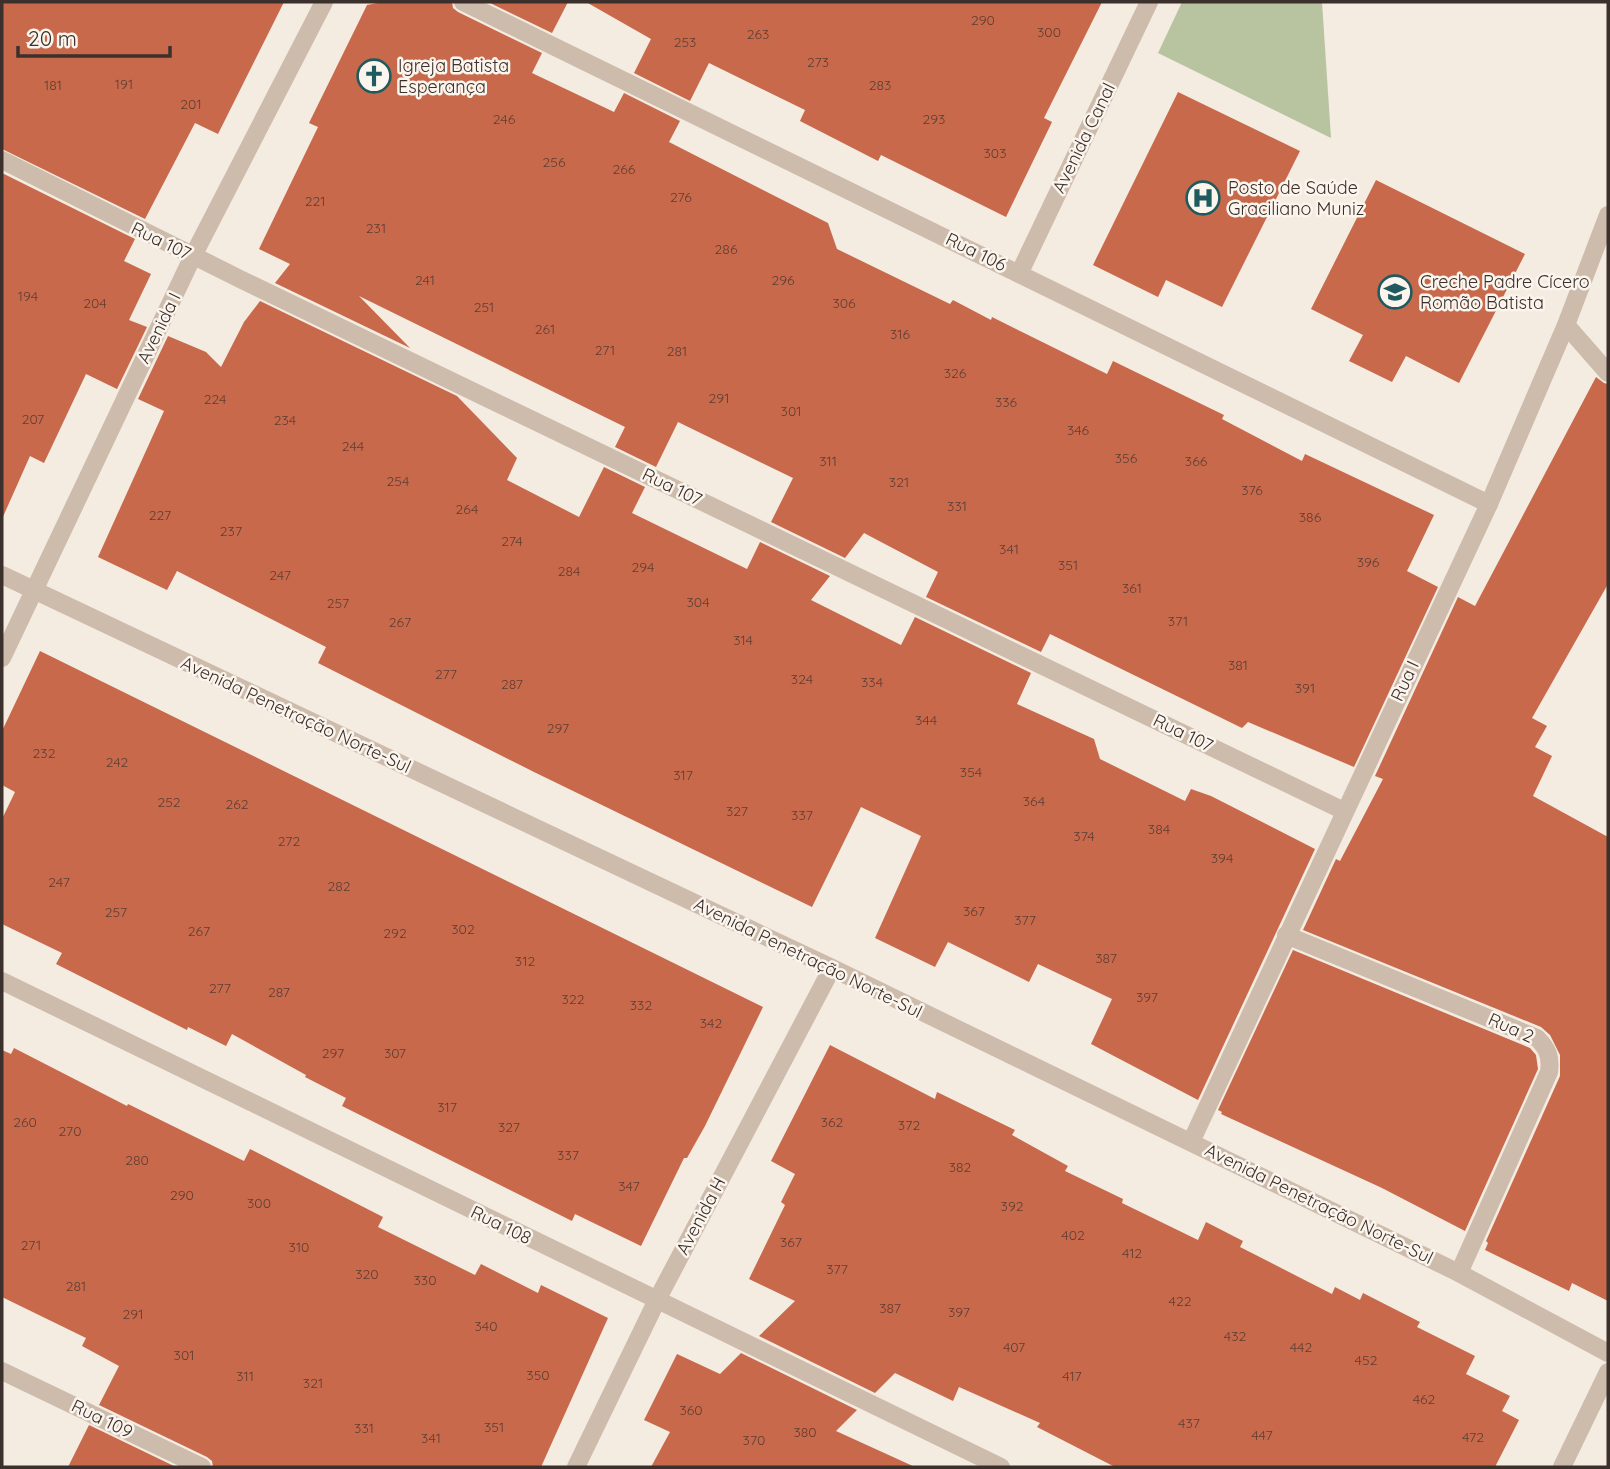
<svg xmlns="http://www.w3.org/2000/svg" width="1610" height="1469" font-family="Quicksand,sans-serif">
	<rect width="100%" height="100%" fill="#f4ebe1"/>
	<polygon fill="#b8c4a0" points="1182,2 1322,2 1331,138 1158,53"/>
	<g fill="#c8694b">
		<polygon points="2,2 284,2 218,134 195,123 145,219 2,149"/>
		<polygon points="383,2 452,2 453,8 458,12 542,53 532,73 614,112 624,93 680,121 669,142 828,223 837,249 950,304 953,300 991,320 992,317 1107,374 1113,361 1224,415 1222,419 1302,461 1305,454 1434,515 1407,571 1438,587 1354,767 1248,722 1242,728 1050,634 1041,652 926,597 938,572 864,533 845,558 771,522 793,478 678,422 656,467 615,447 625,427 359,296 410,348 275,283 290,264 259,249 318,127 309,123 367,5"/>
		<polygon points="488,2 568,2 552,33"/>
		<polygon points="586,2 1102,2 1044,118 1052,122 1006,217 881,155 878,161 800,121 805,110 709,63 690,101 634,73 651,39"/>
		<polygon points="1178,92 1300,151 1222,307 1166,280 1158,297 1093,265"/>
		<polygon points="2,173 135,239 124,261 151,274 129,320 147,327 117,389 86,374 44,463 30,456 2,519"/>
		<polygon points="1376,180 1525,254 1459,383 1406,356 1392,382 1349,361 1363,335 1311,309"/>
		<polygon points="260,301 457,396 517,458 507,480 579,517 604,467 645,487 632,513 747,569 760,542 830,576 811,600 901,645 915,617 1031,673 1017,704 1094,739 1100,759 1185,801 1191,789 1211,796 1315,849 1198,1100 1091,1044 1112,999 1038,964 1029,982 948,942 935,967 875,938 921,836 861,807 812,907 534,772 318,663 326,647 177,571 167,590 98,557 164,411 138,399 168,336 206,352 221,367 244,322"/>
		<polygon points="1596,377 1604,383 1608,384 1608,584 1532,718 1547,726 1535,747 1552,756 1533,796 1608,837 1608,1301 1572,1283 1569,1291 1485,1250 1488,1243 1486,1241 1560,1076 1560,1055 1550,1035 1541,1027 1303,930 1336,859 1340,861 1383,779 1375,776 1458,597 1475,606"/>
		<polygon points="40,651 763,1007 705,1126 687,1158 684,1158 641,1246 575,1214 572,1221 342,1106 346,1098 305,1077 306,1075 232,1034 226,1046 188,1027 187,1030 56,964 62,953 2,924 2,819 15,792 2,785 2,731"/>
		<polygon points="1293,950 1530,1048 1536,1055 1538,1069 1465,1231 1382,1188 1221,1114 1222,1112 1218,1110"/>
		<polygon points="830,1045 935,1099 937,1092 1015,1130 1012,1135 1068,1166 1065,1171 1123,1199 1122,1203 1198,1240 1206,1222 1243,1241 1240,1247 1332,1294 1335,1287 1360,1300 1363,1293 1420,1322 1417,1327 1475,1356 1466,1374 1510,1396 1502,1411 1519,1420 1495,1467 1115,1467 1037,1427 1040,1423 959,1387 953,1401 895,1373 875,1393 759,1336 795,1301 749,1279 785,1205 781,1202 795,1174 771,1161"/>
		<polygon points="14,1048 127,1106 128,1104 244,1161 250,1149 383,1217 378,1227 475,1275 481,1264 538,1293 541,1285 608,1318 541,1467 213,1467 212,1461 207,1457 99,1405 119,1366 82,1346 86,1338 2,1297 2,1050 11,1054"/>
		<polygon points="741,1353 857,1410 836,1431 915,1467 651,1467 670,1432 644,1420 677,1354 720,1374"/>
		<polygon points="89,1425 176,1467 68,1467"/>
	</g>
	<g fill="none" stroke-linecap="round" stroke-linejoin="round">
		<g stroke="#cdbbac" stroke-width="18">
			<polyline points="463,2 1489,504"/>
			<polyline points="2,160 242,280 1344,811"/>
			<polyline points="1019,274 1149,2"/>
			<polyline points="1566,325 1608,373"/>
			<polyline points="2,575 832,968 1459,1273 1608,1353"/>
			<polyline points="2,658 193,256 324,2"/>
			<path d="M1286,935L1537,1038C1548,1049 1551,1057 1549,1072L1459,1273"/>
			<polyline points="2,981 1001,1467"/>
			<polyline points="1191,1142 1489,504 1566,325 1608,215"/>
			<polyline points="2,1371 202,1467"/>
			<polyline points="576,1467 657,1300 832,968"/>
			<polyline points="1562,1467 1608,1372"/>
		</g>
	</g>
	<defs>
		<symbol id="church-ring" viewBox="-11 -11 22 22"><circle r="9.5" fill="#fbf5ee" stroke="#1f5a5e" stroke-width="1.5"/><path d="M-1.2-6h2.4v3.5h3.3v2.4h-3.3V6h-2.4V-.1h-3.3v-2.4h3.3Z" fill="#1f5a5e"/></symbol>
		<symbol id="hospital-ring" viewBox="-11 -11 22 22"><circle r="9.5" fill="#fbf5ee" stroke="#1f5a5e" stroke-width="1.5"/><path d="M-5-5h3v3.5h4V-5h3V5h-3V1.5h-4V5h-3Z" fill="#1f5a5e"/></symbol>
		<symbol id="school-ring" viewBox="-11 -11 22 22"><circle r="9.5" fill="#fbf5ee" stroke="#1f5a5e" stroke-width="1.5"/><path d="M0-5L7-2L0 1L-7-2ZM-4 1L0 2.5L4 1V4Q0 6-4 4Z" fill="#1f5a5e"/></symbol>
	</defs>
	<g fill-rule="evenodd">
		<use href="#church-ring" x="355" y="57" width="38" height="38"/>
		<use href="#hospital-ring" x="1184" y="179" width="38" height="38"/>
		<use href="#school-ring" x="1376" y="273" width="38" height="38"/>
	</g>
	<g text-anchor="middle" stroke-width="5" stroke-linejoin="round" paint-order="stroke">
		<g font-size="14" fill="#5e3e33">
			<text x="983" y="25">290</text>
			<text x="1049" y="37">300</text>
			<text x="758" y="39">263</text>
			<text x="685" y="47">253</text>
			<text x="818" y="67">273</text>
			<text x="124" y="89">191</text>
			<text x="53" y="90">181</text>
			<text x="880" y="90">283</text>
			<text x="191" y="109">201</text>
			<text x="504" y="124">246</text>
			<text x="934" y="124">293</text>
			<text x="995" y="158">303</text>
			<text x="554" y="167">256</text>
			<text x="624" y="174">266</text>
			<text x="681" y="202">276</text>
			<text x="315" y="206">221</text>
			<text x="376" y="233">231</text>
			<text x="726" y="254">286</text>
			<text x="425" y="285">241</text>
			<text x="783" y="285">296</text>
			<text x="28" y="301">194</text>
			<text x="95" y="308">204</text>
			<text x="844" y="308">306</text>
			<text x="484" y="312">251</text>
			<text x="545" y="334">261</text>
			<text x="900" y="339">316</text>
			<text x="605" y="355">271</text>
			<text x="677" y="356">281</text>
			<text x="955" y="378">326</text>
			<text x="719" y="403">291</text>
			<text x="215" y="404">224</text>
			<text x="1006" y="407">336</text>
			<text x="791" y="416">301</text>
			<text x="33" y="424">207</text>
			<text x="285" y="425">234</text>
			<text x="1078" y="435">346</text>
			<text x="353" y="451">244</text>
			<text x="1126" y="463">356</text>
			<text x="828" y="466">311</text>
			<text x="1196" y="466">366</text>
			<text x="398" y="486">254</text>
			<text x="899" y="487">321</text>
			<text x="1252" y="495">376</text>
			<text x="957" y="511">331</text>
			<text x="467" y="514">264</text>
			<text x="160" y="520">227</text>
			<text x="1310" y="522">386</text>
			<text x="231" y="536">237</text>
			<text x="512" y="546">274</text>
			<text x="1009" y="554">341</text>
			<text x="1368" y="567">396</text>
			<text x="1068" y="570">351</text>
			<text x="643" y="572">294</text>
			<text x="569" y="576">284</text>
			<text x="280" y="580">247</text>
			<text x="1132" y="593">361</text>
			<text x="698" y="607">304</text>
			<text x="338" y="608">257</text>
			<text x="1178" y="626">371</text>
			<text x="400" y="627">267</text>
			<text x="743" y="645">314</text>
			<text x="1238" y="670">381</text>
			<text x="446" y="679">277</text>
			<text x="802" y="684">324</text>
			<text x="872" y="687">334</text>
			<text x="512" y="689">287</text>
			<text x="1305" y="693">391</text>
			<text x="926" y="725">344</text>
			<text x="558" y="733">297</text>
			<text x="44" y="758">232</text>
			<text x="117" y="767">242</text>
			<text x="971" y="777">354</text>
			<text x="683" y="780">317</text>
			<text x="1034" y="806">364</text>
			<text x="169" y="807">252</text>
			<text x="237" y="809">262</text>
			<text x="737" y="816">327</text>
			<text x="802" y="820">337</text>
			<text x="1159" y="834">384</text>
			<text x="1084" y="841">374</text>
			<text x="289" y="846">272</text>
			<text x="1222" y="863">394</text>
			<text x="59" y="887">247</text>
			<text x="339" y="891">282</text>
			<text x="974" y="916">367</text>
			<text x="116" y="917">257</text>
			<text x="1025" y="925">377</text>
			<text x="463" y="934">302</text>
			<text x="199" y="936">267</text>
			<text x="395" y="938">292</text>
			<text x="1106" y="963">387</text>
			<text x="525" y="966">312</text>
			<text x="220" y="993">277</text>
			<text x="279" y="997">287</text>
			<text x="1147" y="1002">397</text>
			<text x="573" y="1004">322</text>
			<text x="641" y="1010">332</text>
			<text x="711" y="1028">342</text>
			<text x="333" y="1058">297</text>
			<text x="395" y="1058">307</text>
			<text x="447" y="1112">317</text>
			<text x="25" y="1127">260</text>
			<text x="832" y="1127">362</text>
			<text x="909" y="1130">372</text>
			<text x="509" y="1132">327</text>
			<text x="70" y="1136">270</text>
			<text x="568" y="1160">337</text>
			<text x="137" y="1165">280</text>
			<text x="960" y="1172">382</text>
			<text x="629" y="1191">347</text>
			<text x="182" y="1200">290</text>
			<text x="259" y="1208">300</text>
			<text x="1012" y="1211">392</text>
			<text x="1073" y="1240">402</text>
			<text x="791" y="1247">367</text>
			<text x="31" y="1250">271</text>
			<text x="299" y="1252">310</text>
			<text x="1132" y="1258">412</text>
			<text x="837" y="1274">377</text>
			<text x="367" y="1279">320</text>
			<text x="425" y="1285">330</text>
			<text x="76" y="1291">281</text>
			<text x="1180" y="1306">422</text>
			<text x="890" y="1313">387</text>
			<text x="959" y="1317">397</text>
			<text x="133" y="1319">291</text>
			<text x="486" y="1331">340</text>
			<text x="1235" y="1341">432</text>
			<text x="1014" y="1352">407</text>
			<text x="1301" y="1352">442</text>
			<text x="184" y="1360">301</text>
			<text x="1366" y="1365">452</text>
			<text x="538" y="1380">350</text>
			<text x="245" y="1381">311</text>
			<text x="1072" y="1381">417</text>
			<text x="313" y="1388">321</text>
			<text x="1424" y="1404">462</text>
			<text x="691" y="1415">360</text>
			<text x="1189" y="1428">437</text>
			<text x="494" y="1432">351</text>
			<text x="364" y="1433">331</text>
			<text x="805" y="1437">380</text>
			<text x="1262" y="1440">447</text>
			<text x="1473" y="1442">472</text>
			<text x="431" y="1443">341</text>
			<text x="754" y="1445">370</text>
		</g>
		<g font-size="18" fill="#3b302b" stroke="#fbf5ee" text-anchor="start">
			<text x="398" y="72">Igreja Batista<tspan x="398" dy="21">Esperança</tspan></text>
			<text x="1228" y="194">Posto de Saúde<tspan x="1228" dy="21">Graciliano Muniz</tspan></text>
			<text x="1420" y="288">Creche Padre Cícero<tspan x="1420" dy="21">Romão Batista</tspan></text>
		</g>
		<g font-size="18" fill="#3b302b" stroke="#fbf5ee">
			<text transform="translate(1084 138) rotate(-64)" y="6">Avenida Canal</text>
			<text transform="translate(161 241) rotate(26)" y="6">Rua 107</text>
			<text transform="translate(976 252) rotate(26)" y="6">Rua 106</text>
			<text transform="translate(159 328) rotate(-64)" y="6">Avenida I</text>
			<text transform="translate(672 487) rotate(26)" y="6">Rua 107</text>
			<text transform="translate(1405 681) rotate(-65)" y="6">Rua I</text>
			<text transform="translate(296 715) rotate(25)" y="6">Avenida Penetração Norte-Sul</text>
			<text transform="translate(1183 733) rotate(26)" y="6">Rua 107</text>
			<text transform="translate(808 958) rotate(26)" y="6">Avenida Penetração Norte-Sul</text>
			<text transform="translate(1511 1028) rotate(24)" y="6">Rua 2</text>
			<text transform="translate(1319 1204) rotate(26)" y="6">Avenida Penetração Norte-Sul</text>
			<text transform="translate(701 1216) rotate(-62)" y="6">Avenida H</text>
			<text transform="translate(501 1225) rotate(26)" y="6">Rua 108</text>
			<text transform="translate(102 1419) rotate(26)" y="6">Rua 109</text>
		</g>
	</g>
	<rect width="1610" height="1469" fill="none" stroke="#3b302b" stroke-width="7"/>
	<path d="M18 46v10h152v-10" fill="none" stroke="#3b302b" stroke-width="3.5"/>
	<text x="28" y="46" font-size="21" fill="#3b302b" stroke="#fbf5ee" stroke-width="5" paint-order="stroke">20 m</text>
</svg>
